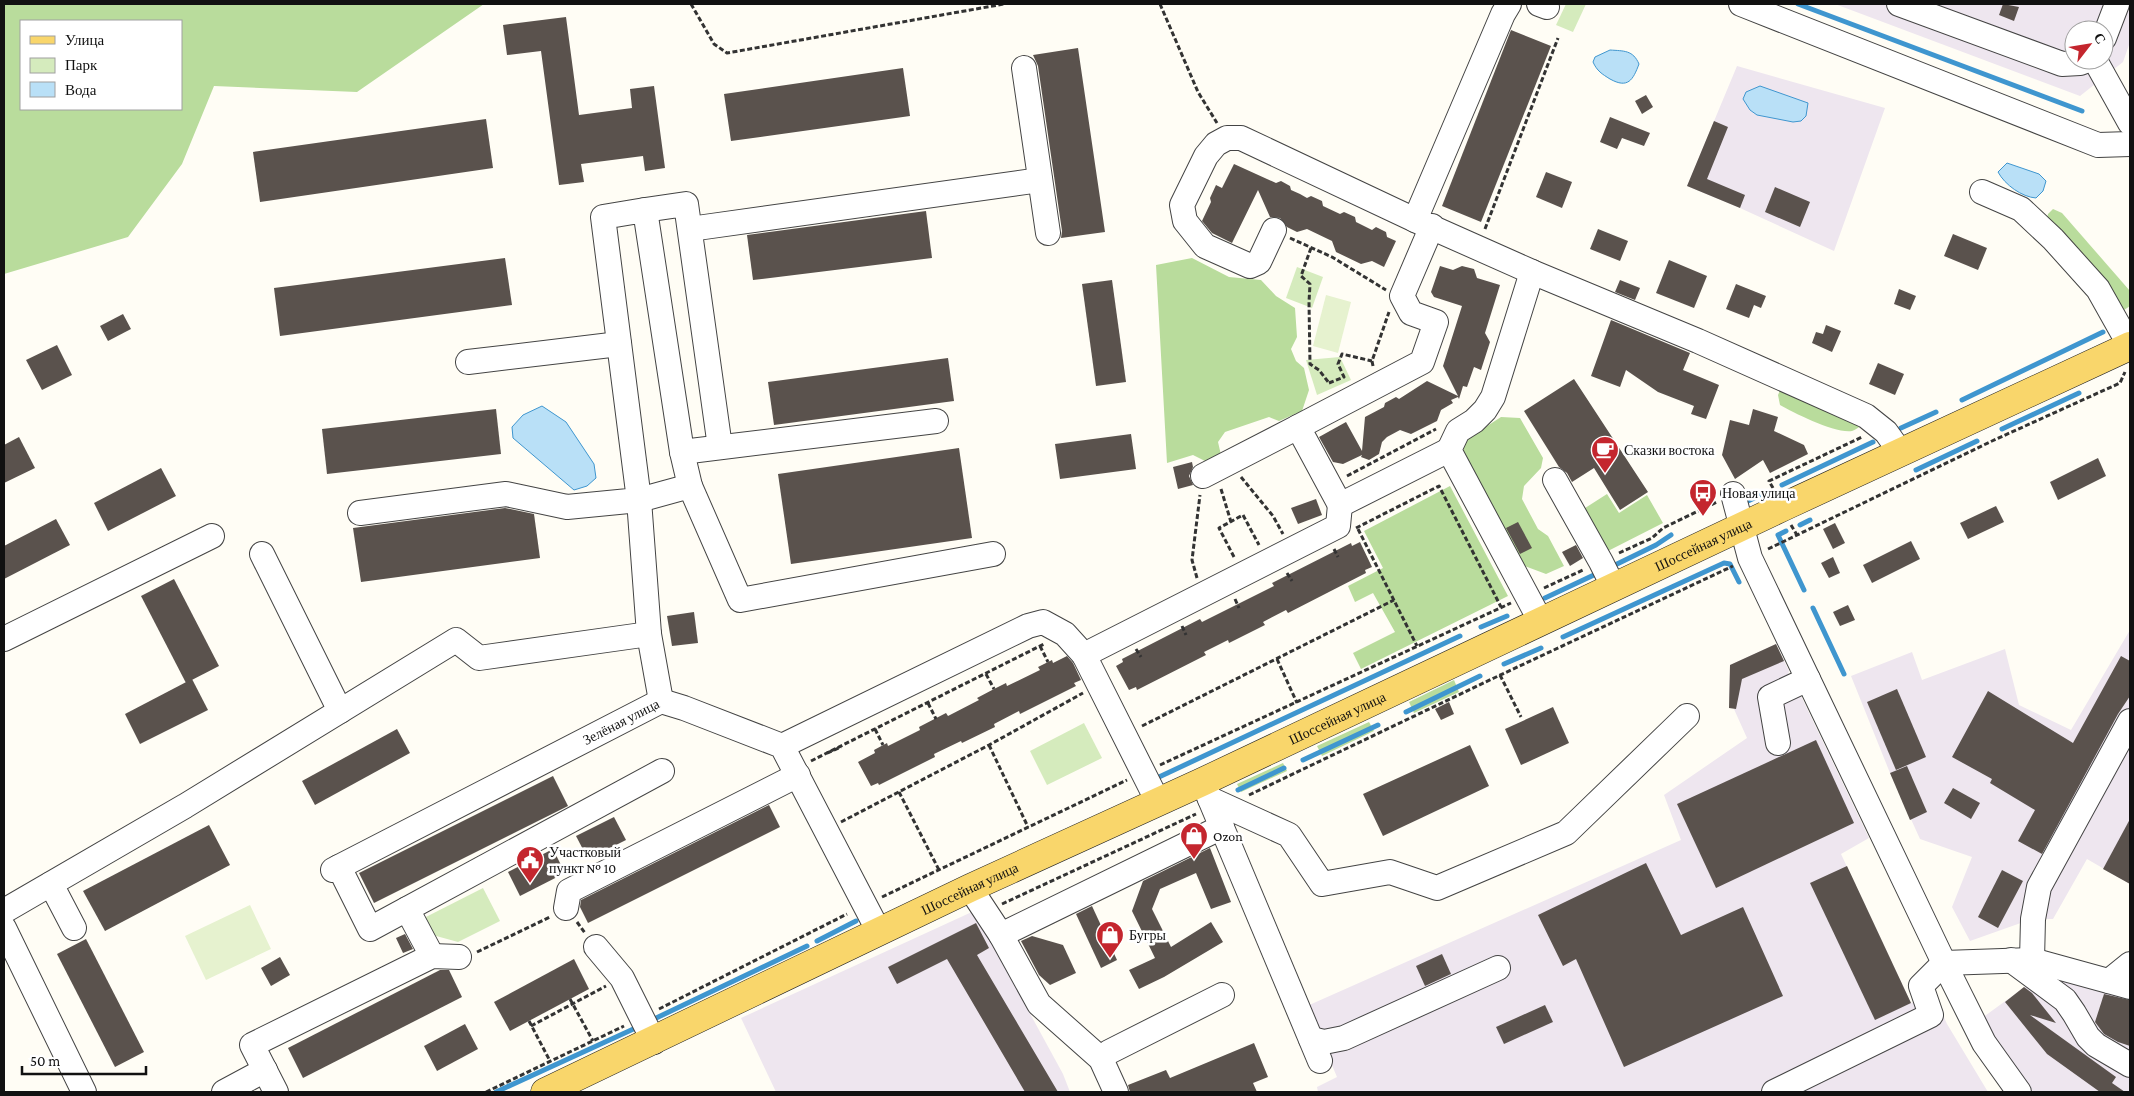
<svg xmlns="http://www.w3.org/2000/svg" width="2134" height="1096" font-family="'Crimson Pro',serif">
	<rect width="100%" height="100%" fill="#fffdf5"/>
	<g fill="#eee6ef" fill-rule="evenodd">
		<path d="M1835,4H2130V42L2123,62L2080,96ZM2074,30H2104V60H2074Z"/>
		<polygon points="1737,66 1885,108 1834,251 1740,208 1687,186"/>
		<polygon points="2130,630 2130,884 2087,859 2053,919 2032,919 1970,941 1952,907 1972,857 1920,839 1890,773 1851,676 1912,652 1922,680 2005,649 2019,705 2071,730"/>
		<polygon points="1776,644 1789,671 1786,681 1793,695 1801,696 1869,838 1841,854 1911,1003 1934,995 1947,1024 1988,1092 1318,1092 1317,1087 1337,1077 1307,1006 1681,840 1664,795 1747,738 1729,698 1730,665"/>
		<polygon points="974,911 1063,1074 1070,1092 776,1092 741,1018"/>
		<polygon points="2039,969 2130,997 2130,1092 2034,1092 2023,1082 1982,1018 2026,986"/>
	</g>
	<g fill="#d5ebbd">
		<polygon points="1566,4 1586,4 1573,32 1556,25"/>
		<polygon points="1297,267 1323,277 1312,308 1286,298"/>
		<polygon points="1340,357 1351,380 1317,395 1306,360"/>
		<polygon points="1084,723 1102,758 1047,785 1030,751"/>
		<polygon points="483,888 500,921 458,942 429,934 422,919"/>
	</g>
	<g fill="#b9dc9c" fill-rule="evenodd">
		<path d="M4,4H484L357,92L214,86L182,164L128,237L4,274ZM181,21V109H21V21Z"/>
		<polygon points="2053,209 2062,213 2130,291 2130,306 2124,310 2117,308 2046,222 2048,214"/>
		<polygon points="1192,258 1229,277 1261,280 1276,296 1295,308 1297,337 1291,349 1296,361 1304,368 1309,390 1302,411 1279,421 1269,417 1225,432 1218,442 1221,455 1205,461 1193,455 1167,463 1156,265"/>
		<path d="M1782,386L1862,425C1859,427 1855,430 1852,431C1836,434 1794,413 1780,405L1778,395Z"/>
		<polygon points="1501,417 1520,418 1543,458 1541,468 1524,486 1522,499 1538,529 1548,536 1564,566 1546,574 1517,563 1463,464 1464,441"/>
		<polygon points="1450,486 1508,596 1361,669 1353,653 1395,632 1373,593 1355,602 1348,586 1383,568 1364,531"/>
		<polygon points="1607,494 1619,513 1647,495 1663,523 1606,552 1582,510"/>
		<polygon points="1454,680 1459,692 1414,713 1409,702"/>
		<polygon points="1369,722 1374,731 1322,756 1317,746"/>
		<polygon points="1283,763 1287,771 1241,792 1237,784"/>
	</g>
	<g fill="#e6f2cf">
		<polygon points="1326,295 1351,302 1338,353 1313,346"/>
		<polygon points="250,905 271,949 206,980 185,936"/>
	</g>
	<g fill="#b9e0f7" stroke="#3f96cf">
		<path d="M1610,50C1624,51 1633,50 1639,64C1633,80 1628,89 1610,79C1602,74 1597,71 1593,62L1595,57Z"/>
		<polygon points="1760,86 1808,103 1806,116 1801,121 1793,122 1757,115 1750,110 1743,99 1746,92"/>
		<path d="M2007,163L2039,174L2046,181L2043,191L2036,198C2022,197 2005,185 1998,172Z"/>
		<polygon points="542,406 566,422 594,464 596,478 587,486 574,490 513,438 512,427 523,415"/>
	</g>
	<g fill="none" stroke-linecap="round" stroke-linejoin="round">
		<g stroke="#3f96cf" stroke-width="5">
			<polyline points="1798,4 2082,111"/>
			<polyline points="1962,400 2103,332"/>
			<polyline points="1901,428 1936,412"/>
			<polyline points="2002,429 2079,393"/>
			<polyline points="1916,470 1977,441"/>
			<polyline points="1782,485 1873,442"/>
			<polyline points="1748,501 1765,493"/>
			<polyline points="1800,525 1810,520"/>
			<polyline points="1786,531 1778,535 1804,590"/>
			<polyline points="1615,565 1656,545 1671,535"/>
			<polyline points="1545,598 1596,574"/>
			<polyline points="1813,608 1844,674"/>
			<polyline points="1481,627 1507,616"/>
			<polyline points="1563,637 1724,563 1730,564 1739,582"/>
			<polyline points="1504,664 1541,648"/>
			<polyline points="1406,712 1480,676"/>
			<polyline points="1303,760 1378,725"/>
			<polyline points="1159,777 1460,636"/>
			<polyline points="1238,790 1284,768"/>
			<polyline points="817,941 856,921"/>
			<polyline points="652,1020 807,946"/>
			<polyline points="496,1092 640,1026"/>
		</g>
	</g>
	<g fill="#5a524d">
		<polygon points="2003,4 2019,7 2014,21 1999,15"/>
		<polygon points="566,17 579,115 632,108 630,89 654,86 665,168 645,171 643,156 581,164 584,182 559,185 541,51 507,55 503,25"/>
		<polygon points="1511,30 1551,46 1481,222 1442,206"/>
		<polygon points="1078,48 1105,232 1061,238 1062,231 1038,66 1033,55"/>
		<polygon points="903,68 910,116 731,141 724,94"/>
		<polygon points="1646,95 1653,107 1642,114 1635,101"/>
		<polygon points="1610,117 1650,133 1644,146 1622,138 1617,149 1600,142"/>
		<polygon points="486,119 493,168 260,202 253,152"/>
		<polygon points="1714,121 1728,127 1707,179 1745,195 1740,208 1687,186"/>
		<polygon points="1234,164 1267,179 1276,183 1281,181 1290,186 1291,190 1300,194 1307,198 1311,196 1322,201 1323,206 1340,214 1344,212 1355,217 1356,222 1372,230 1376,227 1386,232 1387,237 1396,241 1384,267 1372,261 1361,264 1336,252 1332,241 1307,229 1297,232 1287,227 1280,218 1270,217 1258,190 1232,243 1212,233 1202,221 1211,202 1210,198 1216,185 1222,188"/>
		<polygon points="1546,172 1572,182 1562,208 1536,197"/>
		<polygon points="1775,187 1810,202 1800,227 1765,212"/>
		<polygon points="926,211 932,258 753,280 747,235"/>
		<polygon points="1598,229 1628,241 1620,261 1590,249"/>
		<polygon points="1953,234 1987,248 1978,270 1944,256"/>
		<polygon points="505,258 512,305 280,336 274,288"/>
		<polygon points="1669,260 1707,276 1694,308 1656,293"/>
		<polygon points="1440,266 1453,270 1462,266 1474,269 1477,278 1500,285 1485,333 1490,342 1481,370 1474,367 1467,387 1463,386 1459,399 1458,397 1451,400 1453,403 1441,410 1437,421 1411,434 1400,430 1387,437 1382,442 1379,454 1369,460 1361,457 1362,455 1343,464 1333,462 1319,437 1346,422 1362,451 1365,417 1384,407 1385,403 1396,397 1399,399 1427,381 1458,396 1443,366 1462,306 1434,297 1431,292"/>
		<polygon points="1112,280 1126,382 1096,386 1082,284"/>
		<polygon points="1620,280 1640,288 1635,300 1615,292"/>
		<polygon points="1736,284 1766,296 1761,308 1754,305 1749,318 1726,309"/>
		<polygon points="1899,289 1916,296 1910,310 1894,304"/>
		<polygon points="123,314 131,329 108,341 100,326"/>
		<polygon points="1611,320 1690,353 1683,370 1719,385 1706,419 1691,414 1694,406 1658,392 1626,370 1620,387 1591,376"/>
		<polygon points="1826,325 1841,331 1832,352 1812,343 1816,332 1823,334"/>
		<polygon points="57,345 72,375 42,390 26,360"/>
		<polygon points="948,358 954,401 774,425 768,382"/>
		<polygon points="1878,363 1904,374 1895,395 1869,384"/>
		<polygon points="1574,379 1648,492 1620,510 1594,468 1572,482 1567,473 1559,467 1524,411"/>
		<polygon points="496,409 501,454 327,474 322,429"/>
		<polygon points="1753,409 1778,417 1774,431 1804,445 1808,454 1770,473 1763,460 1735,479 1722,455 1730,420 1749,425"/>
		<polygon points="1131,434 1136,469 1060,479 1055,444"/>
		<polygon points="19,437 35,468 4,483 4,445"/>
		<polygon points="959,448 972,538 791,564 778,474"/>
		<polygon points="2098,458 2106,476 2058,500 2050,482"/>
		<polygon points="1192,462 1193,467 1189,476 1193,485 1178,489 1173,467"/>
		<polygon points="161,468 176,496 108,531 94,503"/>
		<polygon points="1316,499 1322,515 1298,524 1291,508"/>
		<polygon points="1996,506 2004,522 1968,539 1960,523"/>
		<polygon points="505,508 534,514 540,558 361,582 353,528"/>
		<polygon points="56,519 70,545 4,579 4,546"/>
		<polygon points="1518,522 1532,548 1520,554 1506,528"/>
		<polygon points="1835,523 1845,543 1833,549 1823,529"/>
		<polygon points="1911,541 1920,559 1872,583 1863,565"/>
		<polygon points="1360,542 1372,567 1365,570 1366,573 1288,613 1286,610 1263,622 1265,625 1229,643 1228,640 1204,652 1206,655 1137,690 1136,687 1129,690 1116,666 1123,662 1122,659 1200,619 1202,622 1274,586 1272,583 1351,543 1352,546"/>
		<polygon points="1576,545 1583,558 1570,566 1562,552"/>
		<polygon points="1833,557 1840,573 1829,578 1821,563"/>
		<polygon points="174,579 219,666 186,683 141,596"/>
		<polygon points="1848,605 1855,620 1840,626 1833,612"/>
		<polygon points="694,612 698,643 672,646 667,616"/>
		<polygon points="1776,644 1784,661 1742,679 1736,709 1729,708 1730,665"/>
		<polygon points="1067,656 1073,663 1081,680 1074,683 1076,686 1020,714 1019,711 994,724 995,727 962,743 961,741 934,754 935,757 879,785 878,783 871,786 858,762 875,753 874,750 887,743 888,746 920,730 919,727 946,713 948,716 979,700 977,698 994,689 1006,683 1007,686 1040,670 1038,667 1052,660 1053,663"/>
		<polygon points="2121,656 2130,661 2130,696 2118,714 2042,854 2018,841 2035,810 1990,783 1992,779 1952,757 1988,691 2073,743"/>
		<polygon points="192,679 208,710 140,744 125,714"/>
		<polygon points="1897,689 1926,757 1896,770 1867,702"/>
		<polygon points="1449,702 1454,714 1441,720 1435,709"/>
		<polygon points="1553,707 1569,743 1521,765 1505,729"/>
		<polygon points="397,729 410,753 315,805 302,781"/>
		<polygon points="1816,740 1854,823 1716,888 1677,804"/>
		<polygon points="1470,745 1489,786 1383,836 1363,794"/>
		<polygon points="1907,766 1927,812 1910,820 1890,773"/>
		<polygon points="553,776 568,806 374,903 359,873"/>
		<polygon points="1953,788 1980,803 1971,819 1944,803"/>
		<polygon points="769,805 780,827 588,923 580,907 581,900"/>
		<polygon points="614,817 626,840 588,859 576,836"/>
		<polygon points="2130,819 2130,884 2103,869"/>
		<polygon points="209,825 230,865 105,931 83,891"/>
		<polygon points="1210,848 1231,902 1211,909 1196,873 1160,889 1152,909 1171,947 1211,922 1223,942 1164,977 1139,989 1129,970 1155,958 1132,911 1143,881"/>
		<polygon points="553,849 565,873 520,896 508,872"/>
		<polygon points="1646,863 1681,935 1743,907 1783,996 1624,1067 1576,959 1563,966 1538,915"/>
		<polygon points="1847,866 1911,1003 1875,1020 1810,883"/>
		<polygon points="2002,870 2023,881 1998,928 1978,917"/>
		<polygon points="1092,906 1117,960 1101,968 1076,914"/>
		<polygon points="976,923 989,948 977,955 1058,1092 1025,1092 947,959 897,984 888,967"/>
		<polygon points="405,934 413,949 403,953 396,938"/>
		<polygon points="1032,936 1063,945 1076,973 1050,985 1039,975 1021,941"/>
		<polygon points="86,939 144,1052 115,1067 57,954"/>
		<polygon points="1442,954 1451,974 1425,986 1416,966"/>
		<polygon points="280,957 290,975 271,986 261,968"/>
		<polygon points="574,959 589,989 510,1031 494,1002"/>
		<polygon points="440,970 449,970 462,997 303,1078 288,1048"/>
		<polygon points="2024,987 2032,993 2056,1023 2030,1015 2116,1077 2112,1083 2125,1092 2100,1092 2047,1054 2005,1002"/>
		<polygon points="2104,994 2130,1000 2130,1046 2118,1042 2104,1034 2095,1022"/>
		<polygon points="1545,1005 1553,1022 1504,1044 1496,1027"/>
		<polygon points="465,1024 478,1049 437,1071 424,1046"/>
		<polygon points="1254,1043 1268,1077 1253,1083 1257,1092 1130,1092 1128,1085 1166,1070 1170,1078"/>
	</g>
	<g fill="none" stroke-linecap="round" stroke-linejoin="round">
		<defs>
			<g id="minor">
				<polyline points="1539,4 1547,7"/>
				<polyline points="1741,4 2098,145 2130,144"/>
				<polyline points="1899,4 2062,64 2080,63 2088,60"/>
				<polyline points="2104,38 2117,4"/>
				<polyline points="2095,60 2130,123"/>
				<polyline points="1024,68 1048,233"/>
				<polyline points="1982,192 2021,209 2053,239 2098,289 2130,346"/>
				<polyline points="645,210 686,204 720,447"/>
				<polyline points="1415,220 1503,14 1509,4"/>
				<polyline points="1432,226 1402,296 1411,313 1436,322 1422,362 1298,427 1340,505 1449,450"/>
				<polyline points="690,229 1040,180"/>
				<polyline points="1274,230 1259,262 1250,266 1205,246 1185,221 1182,205 1206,156 1216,144 1227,138 1241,138 1415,220 1532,272 1698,341 1866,416 1886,432 1901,453"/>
				<polyline points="1532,272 1493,397 1485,410 1474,421 1458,431 1449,450 1541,622"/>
				<polyline points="468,362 619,344"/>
				<polyline points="682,452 936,421"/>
				<polyline points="1203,476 1298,427"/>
				<polyline points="1555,480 1601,562 1614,588"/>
				<polyline points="1733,494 1750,558 1944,963 1984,1043 2019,1092"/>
				<polyline points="360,513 506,494 567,507 639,500 603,217 645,210 682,452 690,486"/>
				<polyline points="262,554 340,711"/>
				<polyline points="4,639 212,536"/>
				<polyline points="1084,655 1338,526 1340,505"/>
				<polyline points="661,701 649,634 639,500 690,486 740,600 993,554"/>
				<polyline points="1778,743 1770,697 1808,679"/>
				<polyline points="782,746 1028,626 1043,622 1065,634 1084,655 1158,802"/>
				<polyline points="1207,792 1320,1061"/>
				<polyline points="1210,799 1289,835 1322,884 1390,872 1437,888 1566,833 1687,716"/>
				<polyline points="339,867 370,929 662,771"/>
				<path id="s1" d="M333,870L661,701L684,708L782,746L879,932"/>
				<polyline points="51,884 74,928"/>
				<polyline points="970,888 1001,935 1039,1004 1101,1059 1116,1092"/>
				<polyline points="566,908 569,891 798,775"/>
				<polyline points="407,909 432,956"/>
				<polyline points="4,911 185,806 456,640 479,658 649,634"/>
				<polyline points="4,928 84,1092"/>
				<polyline points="1001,935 1222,827"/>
				<polyline points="596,947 622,978 654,1042"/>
				<polyline points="2011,960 2065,1000 2074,1013 2088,1037 2096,1045 2130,1065"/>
				<polyline points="2032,960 2033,919 2039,887 2130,721"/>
				<polyline points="2109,981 2130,964"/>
				<polyline points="1311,1039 1324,1042 1344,1038 1498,968"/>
				<polyline points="1101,1059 1109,1052 1222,995"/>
				<polyline points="224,1092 265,1070"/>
				<polyline points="276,1092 252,1045 432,956 459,957"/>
				<polyline points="1774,1092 1931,1015 1921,986 1944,963 2032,960 2130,987"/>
			</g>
			<g id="major">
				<path id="s2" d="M545,1092L970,888L1202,782L1783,507L2130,346"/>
			</g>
		</defs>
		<use href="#minor" stroke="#444" stroke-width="26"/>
		<use href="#major" stroke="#222" stroke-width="29"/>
		<g stroke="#333" stroke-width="3" stroke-dasharray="5 2.5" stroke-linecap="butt">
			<polyline points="691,4 714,44 727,53 1004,4"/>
			<polyline points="1160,4 1198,92 1217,123"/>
			<polyline points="1485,229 1558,38"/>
			<polyline points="1290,238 1332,257 1386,290"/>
			<polyline points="1311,248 1301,276 1310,284 1309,302 1310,364 1319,370 1329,383"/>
			<polyline points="1373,366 1372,361 1389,312"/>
			<polyline points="1329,383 1344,377 1338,364 1342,354 1372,361"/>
			<polyline points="1347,476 1436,429"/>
			<polyline points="1241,477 1273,516 1283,534"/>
			<polyline points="1773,488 1769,481 1862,437"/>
			<polyline points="1221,489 1231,522"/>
			<polyline points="1791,525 1797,535"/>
			<polyline points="1356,528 1439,486 1501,607"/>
			<polyline points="1358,529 1417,646"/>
			<polyline points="1334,549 1338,557"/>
			<polyline points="1768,549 1992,441 2120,383 2125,372"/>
			<polyline points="1619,553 1652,538 1663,528 1717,502"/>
			<polyline points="1234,557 1219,528 1243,515 1259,545"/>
			<polyline points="1287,573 1292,581"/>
			<polyline points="1197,578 1192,560 1200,495"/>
			<polyline points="1544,588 1583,570"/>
			<polyline points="1235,599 1239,608"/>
			<polyline points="1182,626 1186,635"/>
			<polyline points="1040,646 1048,662"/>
			<polyline points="1136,649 1141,657"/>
			<polyline points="1277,659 1297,703"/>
			<polyline points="986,674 994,689"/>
			<polyline points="1500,675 1521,717"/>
			<polyline points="928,703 936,719"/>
			<polyline points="1142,726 1394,600"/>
			<polyline points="875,729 883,745"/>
			<polyline points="989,745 1028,827"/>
			<polyline points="827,753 841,747"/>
			<polyline points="811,761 1044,644"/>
			<polyline points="1160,765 1511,603"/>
			<polyline points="899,792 939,870"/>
			<polyline points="1249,795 1494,678 1733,566"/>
			<polyline points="841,822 989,745 1083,693"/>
			<polyline points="882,897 1127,780"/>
			<polyline points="1002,904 1196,814"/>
			<polyline points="577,922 585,933"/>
			<polyline points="477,952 550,917"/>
			<polyline points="570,999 593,1041"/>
			<polyline points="659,1009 847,914"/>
			<polyline points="529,1021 550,1061"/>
			<polyline points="531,1026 606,986"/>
			<polyline points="486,1092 624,1026"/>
		</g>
		<use href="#minor" stroke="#fff" stroke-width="24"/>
		<use href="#major" stroke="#f9d66b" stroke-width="28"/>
	</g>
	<defs>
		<symbol id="cafe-pin" viewBox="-11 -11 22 30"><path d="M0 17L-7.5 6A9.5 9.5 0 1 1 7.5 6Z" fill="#c4262e" stroke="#fff"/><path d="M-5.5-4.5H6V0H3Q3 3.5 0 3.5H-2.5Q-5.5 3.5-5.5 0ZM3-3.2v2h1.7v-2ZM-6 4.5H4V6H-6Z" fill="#fff"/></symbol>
		<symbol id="bus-pin" viewBox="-11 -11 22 30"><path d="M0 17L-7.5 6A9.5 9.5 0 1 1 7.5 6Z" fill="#c4262e" stroke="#fff"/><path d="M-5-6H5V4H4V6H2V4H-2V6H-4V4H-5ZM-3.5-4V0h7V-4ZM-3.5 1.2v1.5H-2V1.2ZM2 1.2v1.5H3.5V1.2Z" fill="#fff"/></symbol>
		<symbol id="shop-pin" viewBox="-11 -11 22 30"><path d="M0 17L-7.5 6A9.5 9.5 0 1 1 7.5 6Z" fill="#c4262e" stroke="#fff"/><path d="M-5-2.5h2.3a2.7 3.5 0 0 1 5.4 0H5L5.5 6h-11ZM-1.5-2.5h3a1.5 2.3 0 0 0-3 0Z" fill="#fff"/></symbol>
		<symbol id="civic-pin" viewBox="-11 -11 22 30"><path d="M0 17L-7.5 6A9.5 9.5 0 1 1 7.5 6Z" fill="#c4262e" stroke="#fff"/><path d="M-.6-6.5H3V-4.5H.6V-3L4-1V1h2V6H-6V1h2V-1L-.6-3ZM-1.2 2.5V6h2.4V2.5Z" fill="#fff"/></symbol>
	</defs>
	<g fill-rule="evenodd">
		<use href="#cafe-pin" x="1589" y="434" width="32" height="43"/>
		<use href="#bus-pin" x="1687" y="477" width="32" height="43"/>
		<use href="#shop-pin" x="1178" y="820" width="32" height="43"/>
		<use href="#civic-pin" x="514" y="844" width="32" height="43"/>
		<use href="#shop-pin" x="1094" y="919" width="32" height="43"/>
	</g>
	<g text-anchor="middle" stroke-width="5" stroke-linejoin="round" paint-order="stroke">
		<g font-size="14" fill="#111" stroke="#fff" text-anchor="start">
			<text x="1624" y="455">Сказки востока</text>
			<text x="1722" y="498">Новая улица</text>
			<text x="1213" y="841">Ozon</text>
			<text x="549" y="857">Участковый<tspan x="549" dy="16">пункт № 10</tspan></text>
			<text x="1129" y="940">Бугры</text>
		</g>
		<g font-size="14" fill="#111" stroke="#fff">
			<text dy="5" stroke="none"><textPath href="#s2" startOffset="1281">Шоссейная улица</textPath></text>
			<text dy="5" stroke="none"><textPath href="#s2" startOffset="876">Шоссейная улица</textPath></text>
			<text dy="5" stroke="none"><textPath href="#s1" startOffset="324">Зелёная улица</textPath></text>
			<text dy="5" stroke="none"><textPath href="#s2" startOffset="471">Шоссейная улица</textPath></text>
		</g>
	</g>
	<rect width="2134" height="1096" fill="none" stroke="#111111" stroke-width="10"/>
	<rect x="20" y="20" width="162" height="90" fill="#ffffff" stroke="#a0a0a0"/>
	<rect x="30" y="36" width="25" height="8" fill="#f9d66b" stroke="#a0a0a0"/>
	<text x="65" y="45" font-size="15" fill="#111111">Улица</text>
	<rect x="30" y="58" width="25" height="15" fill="#d5ebbd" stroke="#a0a0a0"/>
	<text x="65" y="70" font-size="15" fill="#111111">Парк</text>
	<rect x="30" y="82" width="25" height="15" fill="#b9e0f7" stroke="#a0a0a0"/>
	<text x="65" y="95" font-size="15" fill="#111111">Вода</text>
	<g transform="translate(2089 45) rotate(59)"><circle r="24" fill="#ffffff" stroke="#a0a0a0"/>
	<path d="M0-4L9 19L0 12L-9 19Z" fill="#c4262e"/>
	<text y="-8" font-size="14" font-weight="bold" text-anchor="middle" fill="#111111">С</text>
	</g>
	<path d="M22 1066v8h124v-8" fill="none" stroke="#111111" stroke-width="2.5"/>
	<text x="30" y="1066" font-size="15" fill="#111111" stroke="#ffffff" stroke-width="4" paint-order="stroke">50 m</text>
</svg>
